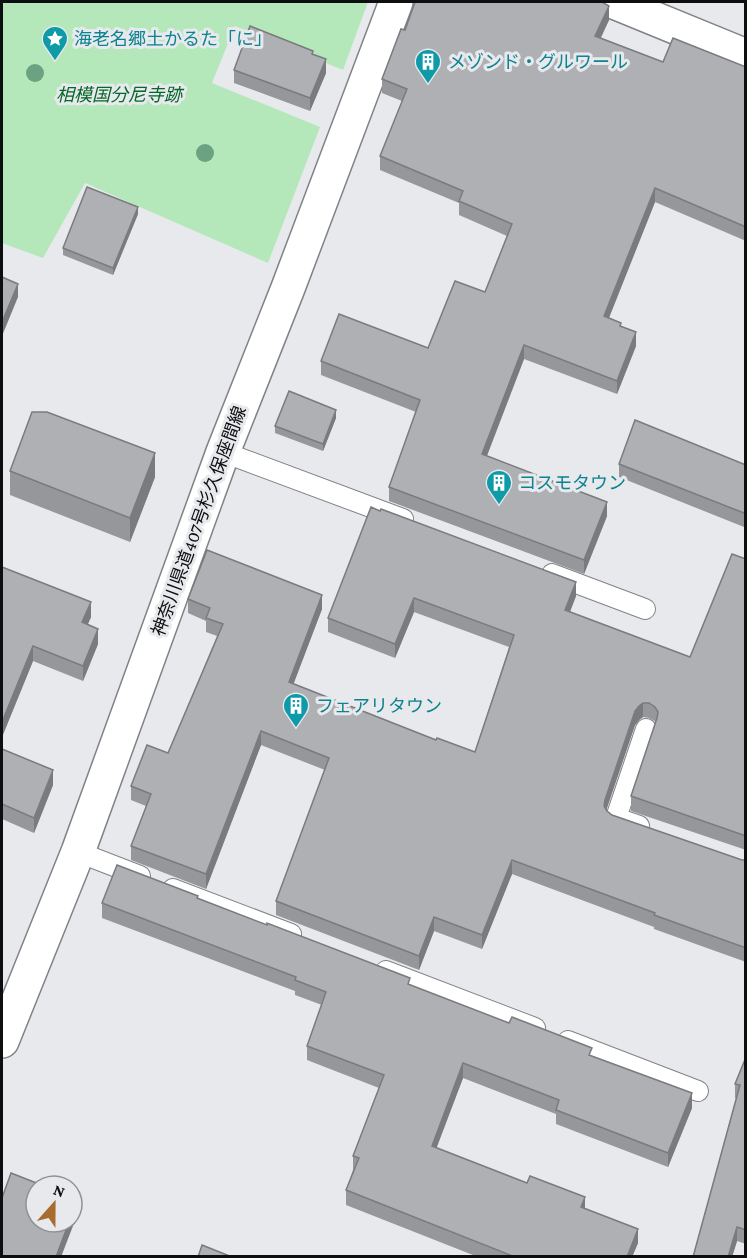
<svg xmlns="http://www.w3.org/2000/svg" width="747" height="1258" font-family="'Crimson Pro','Noto Sans JP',serif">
	<rect width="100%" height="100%" fill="#e7e9ed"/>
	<polygon fill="#b4e8ba" points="2,2 368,2 343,70 235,26 212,83 320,127 268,263 85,183 43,258 2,243"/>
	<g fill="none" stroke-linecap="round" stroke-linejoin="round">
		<defs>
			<g id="service">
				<polyline points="223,452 403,519"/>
				<polyline points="552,574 645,609"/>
				<polyline points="639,826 616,818 646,729"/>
				<polyline points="78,852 140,876"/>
				<polyline points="173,889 291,934"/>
				<polyline points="386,971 535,1028"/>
				<polyline points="568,1041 698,1091"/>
			</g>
			<polyline id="minor" points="614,2 746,56"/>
			<polyline id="secondary" points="2,1041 78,852 223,452 288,288 396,2"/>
		</defs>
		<use href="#service" stroke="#808386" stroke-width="22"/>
		<use href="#minor" stroke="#808386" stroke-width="36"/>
		<use href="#secondary" stroke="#808386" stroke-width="36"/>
		<use href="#service" stroke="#fff" stroke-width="20"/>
		<use href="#minor" stroke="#fff" stroke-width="33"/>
		<use href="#secondary" stroke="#fff" stroke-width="33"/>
	</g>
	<g fill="#6ba281">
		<circle cx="35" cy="73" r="9"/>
		<circle cx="205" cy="153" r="9"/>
	</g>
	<g fill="#96979b">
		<polygon points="609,20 601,38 663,62 746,67 746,241 655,202 609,318 621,326 636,346 617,394 524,359 487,456 607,516 584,574 389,501 389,487 416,412 321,375 321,361 428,348 485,292 507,236 459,215 459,203 380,170 380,156 402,101 382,93 382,79 405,30"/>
		<polygon points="313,54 326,73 310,111 234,83 234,70"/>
		<polygon points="138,214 113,275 63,255 63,248"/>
		<polygon points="336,418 323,451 275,433 275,426"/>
		<polygon points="619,464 746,465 746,524 744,527 619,477"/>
		<polygon points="10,471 155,477 130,542 10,495"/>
		<polygon points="371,507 576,596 570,612 690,657 746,559 746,850 631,811 631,796 656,723 655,721 649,718 643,717 639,720 635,725 606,810 612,815 742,860 746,860 746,962 654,929 654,927 512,874 482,949 434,931 419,970 276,915 276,901 325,770 261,745 206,889 131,860 131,846 146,806 131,800 131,786 168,753 217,636 206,632 206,621 188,613 188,599 322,609 293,684 436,740 475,752 509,647 414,612 395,658 328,632 328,618"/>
		<polygon points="2,567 91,617 88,624 98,644 83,681 33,661 2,737"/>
		<polygon points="2,749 53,785 34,833 2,819"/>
		<polygon points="198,898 410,985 592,1056 692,1108 668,1167 556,1124 556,1114 463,1078 436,1148 585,1208 638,1243 632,1257 478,1257 346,1205 346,1190 353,1170 353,1156 379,1088 307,1060 307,1046 322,1005 295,995 295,991 102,918 102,903"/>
		<polygon points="746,1057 746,1244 737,1241 732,1257 693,1257 736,1098 735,1098 735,1084"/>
	</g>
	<g fill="#7a7b7e">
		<polygon points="609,6 609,20 595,49 595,36"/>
		<polygon points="326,59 326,73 310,111 310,98"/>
		<polygon points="655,188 655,202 604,330 604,316"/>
		<polygon points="138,207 138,214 113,275 113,268"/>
		<polygon points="18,284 18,297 2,336 2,322"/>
		<polygon points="636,332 636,346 617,394 617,381"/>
		<polygon points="524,345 524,359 482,468 482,454"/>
		<polygon points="336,410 336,418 323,451 323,444"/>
		<polygon points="155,453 155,477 130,542 130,518"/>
		<polygon points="607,502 607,516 584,574 584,560"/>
		<polygon points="746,510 746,524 744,527 744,513"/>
		<polygon points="576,582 576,596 565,624 565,610"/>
		<polygon points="322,595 322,609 289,696 289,682"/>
		<polygon points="414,598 414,612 395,658 395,644"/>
		<polygon points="91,602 91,617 82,637 82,622"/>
		<polygon points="98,629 98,644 83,681 83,666"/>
		<polygon points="33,646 33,661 2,737 2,722"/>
		<polygon points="643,703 643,717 639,720 635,725 605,814 605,800 635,711 639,706"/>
		<polygon points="261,731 261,745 206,889 206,874"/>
		<polygon points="53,770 53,785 34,833 34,818"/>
		<polygon points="512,860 512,874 482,949 482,935"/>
		<polygon points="434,917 434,931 419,970 419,956"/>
		<polygon points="463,1063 463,1078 432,1160 432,1146"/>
		<polygon points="692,1093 692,1108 668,1167 668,1153"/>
		<polygon points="585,1197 585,1212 581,1207"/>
		<polygon points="78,1199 78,1213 61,1257 56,1257 69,1222 72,1222 72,1214"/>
		<polygon points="737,1227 737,1241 732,1257 728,1257"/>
		<polygon points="638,1229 638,1243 632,1257 627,1257"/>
	</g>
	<g fill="#aeb0b4" stroke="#7a7b7e" stroke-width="1.5">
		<polygon points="415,2 602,2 609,6 595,36 663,62 673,38 746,67 746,227 655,188 604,316 621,323 620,326 636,332 617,381 524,345 482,454 607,502 584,560 389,487 420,400 321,361 339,314 428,348 455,281 485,292 512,224 459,201 463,191 380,156 407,89 382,79 401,29 405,30"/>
		<polygon points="250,26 313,51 312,54 326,59 310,98 234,70"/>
		<polygon points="87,187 138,207 113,268 63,248"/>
		<polygon points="2,277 18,284 2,322"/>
		<polygon points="289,391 336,410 323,444 275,426"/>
		<polygon points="32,412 47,412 155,453 130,518 10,471"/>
		<polygon points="635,420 746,465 746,510 744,513 619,464"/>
		<polygon points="371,507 380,511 381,509 576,582 565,610 690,657 732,554 746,559 746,836 631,796 657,718 658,712 655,707 649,703 643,703 639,706 635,711 605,800 604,806 607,811 612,815 742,860 746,860 746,948 654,915 655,913 512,860 482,935 434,917 419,956 276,901 329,758 261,731 206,874 131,846 151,794 131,786 147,745 168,753 223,624 206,618 210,608 188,599 207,550 322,595 289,682 436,740 437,738 475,752 514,635 414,598 395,644 328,618"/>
		<polygon points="2,567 91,602 82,622 98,629 83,666 33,646 2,722"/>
		<polygon points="2,749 53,770 34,818 2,804"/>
		<polygon points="117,865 198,896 197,898 267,925 267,923 410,978 408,984 509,1023 512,1017 592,1048 589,1055 692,1093 668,1153 556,1110 559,1100 463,1063 432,1146 527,1183 530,1176 585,1197 581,1207 638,1229 627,1257 515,1257 346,1190 359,1158 353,1156 384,1075 307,1046 326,992 295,980 296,977 102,903"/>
		<polygon points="746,1057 746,1230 737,1227 728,1257 693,1257 740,1085 735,1084"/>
		<polygon points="11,1173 44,1186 36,1186 36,1222 69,1222 56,1257 2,1257 2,1198"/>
		<polygon points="72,1197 78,1199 72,1214"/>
		<polygon points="202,1245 232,1257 198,1257"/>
	</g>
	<defs>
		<symbol id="sight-pin" viewBox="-11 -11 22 30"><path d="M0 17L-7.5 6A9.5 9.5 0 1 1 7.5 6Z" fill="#0f9aa8" stroke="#e7e9ed"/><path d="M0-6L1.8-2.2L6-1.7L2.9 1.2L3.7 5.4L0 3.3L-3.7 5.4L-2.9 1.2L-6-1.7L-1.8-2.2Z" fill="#fff"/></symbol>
		<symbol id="building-pin" viewBox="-11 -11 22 30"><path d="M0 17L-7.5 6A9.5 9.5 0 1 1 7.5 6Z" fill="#0f9aa8" stroke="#e7e9ed"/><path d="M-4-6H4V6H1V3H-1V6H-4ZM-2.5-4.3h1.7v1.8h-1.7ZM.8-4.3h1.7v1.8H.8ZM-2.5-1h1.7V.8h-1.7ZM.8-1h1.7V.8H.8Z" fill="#fff"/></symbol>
	</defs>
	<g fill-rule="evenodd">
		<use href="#sight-pin" x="40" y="24" width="30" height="40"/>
		<use href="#building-pin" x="413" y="47" width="30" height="40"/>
		<use href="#building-pin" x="484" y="468" width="30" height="40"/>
		<use href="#building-pin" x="281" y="691" width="30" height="40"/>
	</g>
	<g text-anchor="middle" stroke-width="6" stroke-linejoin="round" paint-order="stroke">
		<g font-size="18" fill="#0d838f" stroke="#e7e9ed" text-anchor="start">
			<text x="74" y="45">海老名郷土かるた「に」</text>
			<text x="448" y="68">メゾンド・グルワール</text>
			<text x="518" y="489">コスモタウン</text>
			<text x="316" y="712">フェアリタウン</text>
		</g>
		<g font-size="18" font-style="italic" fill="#056728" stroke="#e7e9ed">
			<text x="119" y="101">相模国分尼寺跡</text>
		</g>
		<g font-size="18" fill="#0d0e0f" stroke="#e7e9ed">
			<text transform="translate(199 521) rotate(-70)" y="6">神奈川県道407号杉久保座間線</text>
		</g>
	</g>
	<rect width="747" height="1258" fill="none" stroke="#0d0e0f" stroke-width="6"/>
	<g transform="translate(54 1204) rotate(21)"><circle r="28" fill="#e7e9ed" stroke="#909194" stroke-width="1.5"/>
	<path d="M0-4.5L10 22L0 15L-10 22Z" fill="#a76d2d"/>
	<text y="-9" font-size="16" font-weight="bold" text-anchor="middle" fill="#0d0e0f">N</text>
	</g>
</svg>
